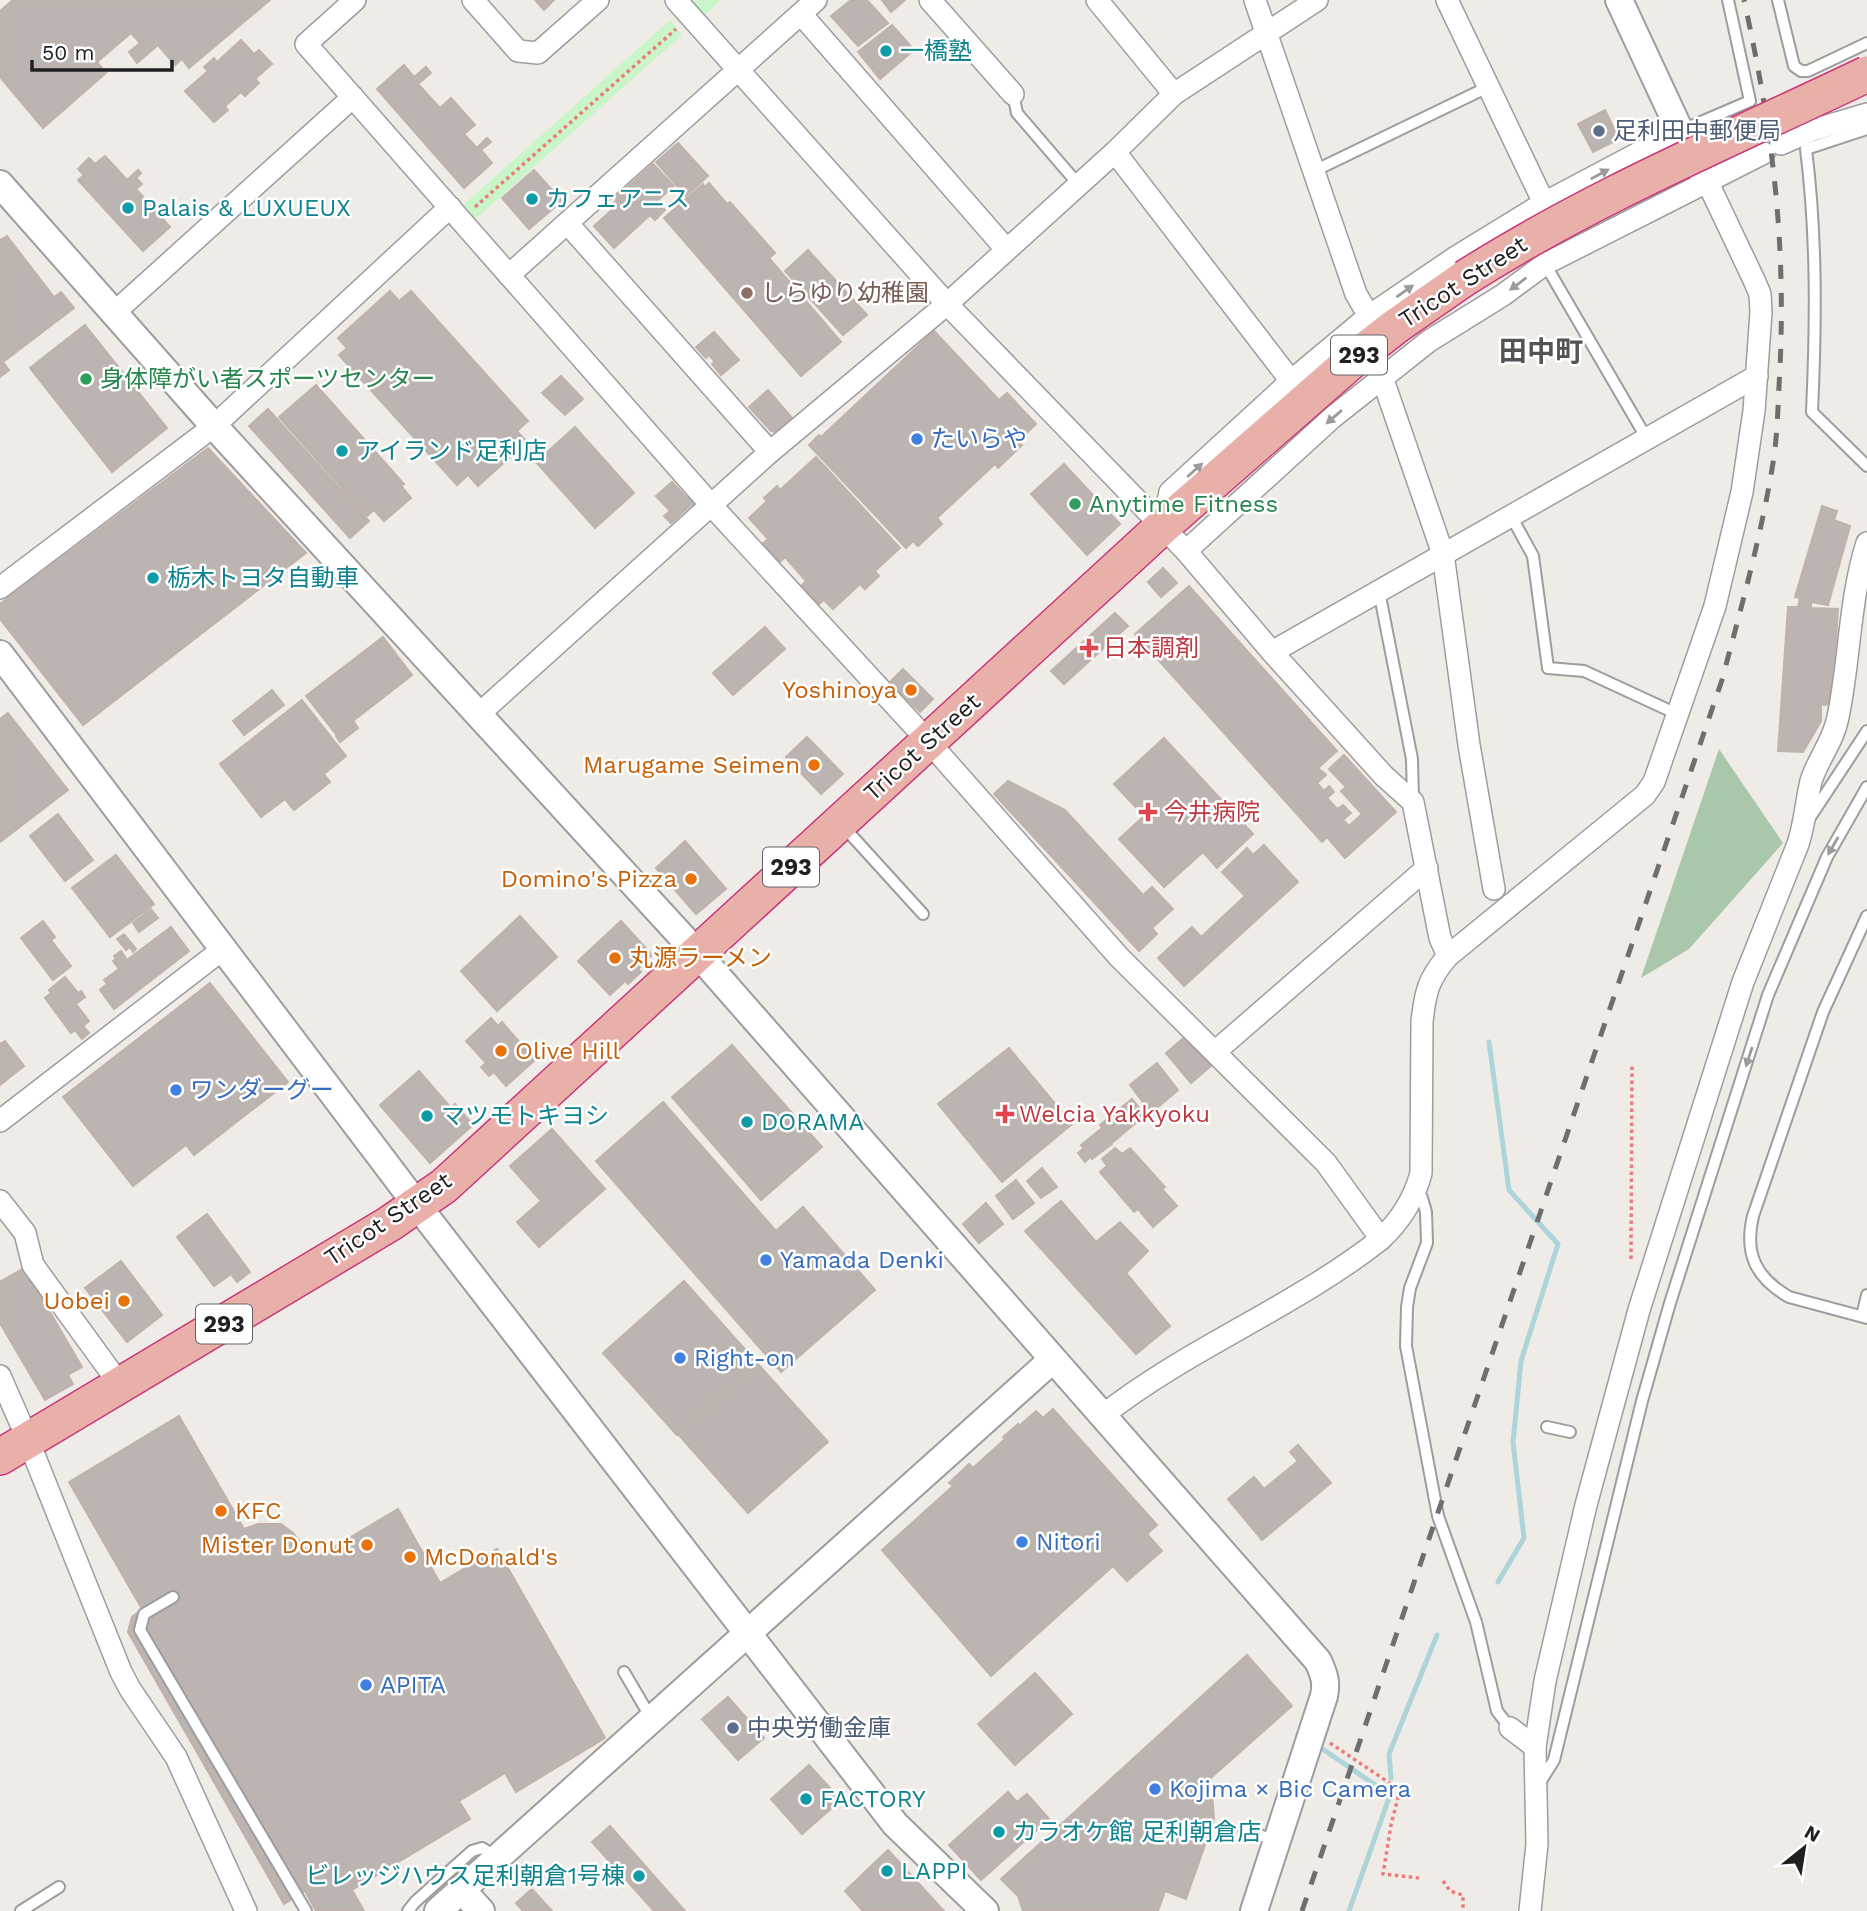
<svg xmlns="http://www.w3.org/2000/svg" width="1867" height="1911" font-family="'Work Sans','Noto Sans JP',sans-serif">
	<rect width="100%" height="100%" fill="#efece7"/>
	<polygon fill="#aac6ab" points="1719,749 1783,843 1689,949 1641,978"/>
	<g fill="#caf5c9">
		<polygon points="697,0 721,0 703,17 691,5"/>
		<polygon points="670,20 682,35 472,222 460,208"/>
	</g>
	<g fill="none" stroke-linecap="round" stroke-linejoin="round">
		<g stroke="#acd4d9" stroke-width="5">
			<polyline points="1489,1042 1509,1190 1558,1244 1521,1361 1513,1442 1524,1538 1498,1582"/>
			<polyline points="1324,1750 1390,1795 1349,1911"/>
			<polyline points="1391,1778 1389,1754 1437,1635"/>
		</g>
	</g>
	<g fill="#bcb4b0" stroke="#c0b1ab" stroke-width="2">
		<polygon points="13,0 270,0 189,68 182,59 175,65 158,45 137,63 129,52 140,43 131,33 97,62 106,73 43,128 0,77 0,11"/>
		<polygon points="535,0 554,0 544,10"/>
		<polygon points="851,0 867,0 888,23 858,46 831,16"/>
		<polygon points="882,0 905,0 891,12"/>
		<polygon points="892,25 914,50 880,79 858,52"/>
		<polygon points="241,40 254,54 259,50 272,64 255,79 259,83 245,96 241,92 225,106 228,110 214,122 185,91 208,71 204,67 214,58 217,62"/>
		<polygon points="404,65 414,77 426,67 431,73 418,84 440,108 451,98 475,125 464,134 477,148 487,138 491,142 481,150 492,163 464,188 377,89"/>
		<polygon points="1605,110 1619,139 1593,152 1578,124"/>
		<polygon points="678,143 708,176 686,196 656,162"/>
		<polygon points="105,156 127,180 138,170 141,173 136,178 142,184 136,189 170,227 143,251 78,180 84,175 78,169 89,158 95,164"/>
		<polygon points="653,164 674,186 657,201 665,210 655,220 650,215 614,248 594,226 615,207 612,204 617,200 615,198"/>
		<polygon points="534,170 562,201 529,229 502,198"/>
		<polygon points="709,183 727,204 730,202 775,253 769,258 841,342 801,376 664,218 703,184 705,187"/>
		<polygon points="7,236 54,297 61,292 74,308 3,362 9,370 0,377 0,239 1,240"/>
		<polygon points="808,250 867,315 843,335 785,271"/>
		<polygon points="390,291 399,301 411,291 528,421 517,431 527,442 478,486 468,475 457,485 339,355 347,348 338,338"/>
		<polygon points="85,325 167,428 112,472 30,368"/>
		<polygon points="934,331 999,400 1007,393 1036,424 1018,441 1022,445 998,468 995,464 937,518 942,524 918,546 913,541 906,548 809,445 819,435 821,437"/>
		<polygon points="714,332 739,360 721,375 712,364 715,362 709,355 706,358 696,347"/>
		<polygon points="561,376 583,399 565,415 542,393"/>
		<polygon points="316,385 404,484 401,486 411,498 384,521 374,510 367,516 279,417"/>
		<polygon points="768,390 792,418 776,432 771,431 749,407"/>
		<polygon points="268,409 369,521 350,538 249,426"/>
		<polygon points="575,427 634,493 595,528 536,462"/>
		<polygon points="208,448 306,553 83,725 0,619 0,604"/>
		<polygon points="816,457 900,548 875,571 879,576 865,589 860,584 833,609 824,600 819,604 802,585 806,581 785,557 780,562 763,543 768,539 749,518 767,501 764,498 777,486 780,490"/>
		<polygon points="1064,464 1120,524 1087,555 1031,494"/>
		<polygon points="672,482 687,498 690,495 697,503 693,506 692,504 671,523 664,516 670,511 656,496"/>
		<polygon points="1822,506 1837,511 1834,520 1850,526 1828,605 1811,602 1811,608 1838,609 1832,704 1821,705 1821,721 1803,752 1778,751 1788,607 1798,607 1800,598 1795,597"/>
		<polygon points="1163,568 1177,583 1161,597 1148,582"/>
		<polygon points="1189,586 1337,751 1318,768 1326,775 1317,783 1324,791 1329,786 1334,792 1327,798 1337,809 1343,805 1351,813 1343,820 1349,826 1362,814 1341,791 1346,787 1329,769 1344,755 1396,812 1345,858 1327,837 1322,842 1135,634"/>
		<polygon points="1115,613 1128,626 1064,684 1051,671"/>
		<polygon points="765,627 785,649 733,695 713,673"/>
		<polygon points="383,637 412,675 336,734 306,696"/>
		<polygon points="903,669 933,699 920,712 890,682"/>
		<polygon points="272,690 284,705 244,735 233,721"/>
		<polygon points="302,700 346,756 324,774 330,782 294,810 285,799 261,817 220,764"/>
		<polygon points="8,713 68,790 0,842 0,719"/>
		<polygon points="354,722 358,728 340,742 336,736"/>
		<polygon points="807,737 843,774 821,794 786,757"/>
		<polygon points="1164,738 1253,834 1217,868 1203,852 1164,887 1119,839 1144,816 1114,784"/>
		<polygon points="1008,781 1065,810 1143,895 1152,887 1173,909 1152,928 1157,934 1139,951 994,794"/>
		<polygon points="58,814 93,860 65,881 30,836"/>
		<polygon points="685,841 726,889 696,914 656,868"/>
		<polygon points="1264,845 1298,882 1184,986 1158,958 1192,927 1201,937 1245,896 1222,872 1247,848 1253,855"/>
		<polygon points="116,855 154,904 110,937 72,888"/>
		<polygon points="151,909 158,918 139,932 133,923"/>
		<polygon points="520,916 557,957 497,1011 461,971"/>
		<polygon points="43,921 55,937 51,940 71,966 53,980 21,938"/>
		<polygon points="621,921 652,955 638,969 641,972 628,984 625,981 610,995 578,961"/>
		<polygon points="171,927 189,951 114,1009 100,990 107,984 104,980 119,969 113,961 116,959 114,956 121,951 127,960"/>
		<polygon points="124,934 136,949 133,952 130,947 126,950 117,939"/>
		<polygon points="65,977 78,993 81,991 85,997 76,1004 89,1021 83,1026 89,1033 82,1039 75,1030 71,1033 45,998 51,993 49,990"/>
		<polygon points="210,983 288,1082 194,1155 186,1145 133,1186 63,1097"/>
		<polygon points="491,1018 498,1026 502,1022 535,1060 506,1086 494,1072 489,1076 481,1067 486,1063 466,1041"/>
		<polygon points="1186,1036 1212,1065 1191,1083 1166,1053"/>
		<polygon points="5,1041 24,1066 0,1085 0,1044"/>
		<polygon points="732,1045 822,1147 761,1200 672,1097"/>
		<polygon points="1009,1048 1072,1124 1002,1182 938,1104"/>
		<polygon points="1157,1063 1178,1090 1151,1113 1130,1085"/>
		<polygon points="419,1071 451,1108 455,1104 473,1125 430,1163 380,1105"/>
		<polygon points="1132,1099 1145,1115 1113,1142 1100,1125"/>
		<polygon points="663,1102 776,1231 803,1207 875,1290 781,1372 596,1161"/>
		<polygon points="552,1129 605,1189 539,1247 517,1222 541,1201 510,1166"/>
		<polygon points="1101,1129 1112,1144 1092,1159 1090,1157 1085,1162 1078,1153 1084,1148 1081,1145"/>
		<polygon points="1115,1148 1122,1154 1130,1148 1165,1187 1162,1189 1177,1206 1153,1227 1138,1209 1134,1212 1100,1172 1107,1166 1102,1159"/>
		<polygon points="1042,1168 1057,1187 1041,1198 1027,1181"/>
		<polygon points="1016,1180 1034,1203 1013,1219 996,1196"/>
		<polygon points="1061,1201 1096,1242 1120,1222 1148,1251 1126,1273 1170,1326 1136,1354 1025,1231"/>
		<polygon points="986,1203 1003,1224 979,1243 963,1224"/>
		<polygon points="207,1214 250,1272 237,1282 231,1274 214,1286 177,1237"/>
		<polygon points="121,1261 162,1315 127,1342 85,1288"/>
		<polygon points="24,1268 82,1367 68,1375 73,1384 45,1400 0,1323 0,1282"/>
		<polygon points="684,1281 757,1363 677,1435 603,1353"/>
		<polygon points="757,1363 828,1442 748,1513 678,1434"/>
		<polygon points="1053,1409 1157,1525 1147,1534 1162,1551 1127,1581 1113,1566 991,1676 882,1550 953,1486 949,1483 969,1464 973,1468 1005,1439 1003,1437 1018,1424 1019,1426 1036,1411 1043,1418"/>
		<polygon points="179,1416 244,1529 258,1524 281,1524 293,1533 304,1547 319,1556 398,1509 440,1583 497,1549 605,1738 516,1792 505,1773 459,1801 470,1819 352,1890 364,1911 316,1911 305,1891 284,1904 128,1632 132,1617 142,1609 69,1482"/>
		<polygon points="1298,1445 1331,1483 1262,1540 1228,1499 1254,1477 1264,1489 1298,1461 1290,1452"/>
		<polygon points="1247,1655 1292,1706 1205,1783 1212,1794 1214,1819 1186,1899 1165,1891 1158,1911 1023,1911 1018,1896 1001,1879"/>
		<polygon points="1035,1673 1072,1714 1015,1765 978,1724"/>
		<polygon points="728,1697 764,1738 738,1760 702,1719"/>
		<polygon points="809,1765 841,1800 802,1834 771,1799"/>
		<polygon points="1008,1792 1017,1802 1027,1794 1049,1819 981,1880 949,1845"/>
		<polygon points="610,1826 685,1911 654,1911 592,1842"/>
		<polygon points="888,1850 944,1911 863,1911 845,1891"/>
		<polygon points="532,1889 552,1911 523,1911 516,1903"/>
	</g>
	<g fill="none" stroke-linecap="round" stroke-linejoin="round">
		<defs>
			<g id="service">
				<polyline points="1778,0 1794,66 1801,71 1808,71 1867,43"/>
				<polyline points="1013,94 1017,113 1078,184"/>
				<path d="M1867,129L1806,149C1817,237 1816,323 1812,412L1867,466"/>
				<polyline points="1680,131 1750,101 1728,0"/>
				<polyline points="1314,171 1488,87"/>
				<polyline points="1545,264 1647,439"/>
				<polyline points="1511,516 1533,556 1548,668 1584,671 1677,714"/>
				<polyline points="1379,591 1412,759 1413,800"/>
				<polyline points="1809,819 1867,731"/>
				<polyline points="842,825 923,914"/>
				<path d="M1867,916L1823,1012L1753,1216C1744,1254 1756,1278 1789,1297L1867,1318"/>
				<polyline points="1417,1190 1422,1198 1426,1212 1427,1243 1410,1288 1407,1307 1406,1346 1438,1516 1476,1622 1497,1711 1510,1728"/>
				<polyline points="1862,1316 1867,1295"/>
				<polyline points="1547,1427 1570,1432"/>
				<polyline points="173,1597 144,1614 140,1630 306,1911"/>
				<polyline points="624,1672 651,1718"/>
				<polyline points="1539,1784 1554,1760 1642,1401 1670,1303 1768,995 1827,857 1867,787"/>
				<polyline points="1244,1830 1277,1841"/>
				<polyline points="21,1911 59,1887"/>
				<polyline points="408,1911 415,1902 472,1851 482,1848 496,1857"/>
			</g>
			<g id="minor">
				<path d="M355,0L306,44L711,505L928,741L1119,957L1326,1163L1381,1239C1295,1307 1188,1348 1102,1416"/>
				<polyline points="473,0 518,51 538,53 598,0"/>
				<polyline points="676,0 947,304 1186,551 1272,652 1384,776 1413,802 1440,938 1448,956"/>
				<polyline points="930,0 1013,94"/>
				<polyline points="1097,0 1174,94"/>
				<polyline points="1255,0 1356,294 1369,316"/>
				<polyline points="1447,0 1544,203"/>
				<polyline points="801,14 1006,249"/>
				<polyline points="1781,144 1813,130 1867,114"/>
				<polyline points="1115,152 1291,381"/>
				<polyline points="568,224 770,452"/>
				<polyline points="509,275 816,0"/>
				<polyline points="115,312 353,97"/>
				<polyline points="1382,377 1443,554 1469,745 1494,889"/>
				<polyline points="1163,524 1170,492 1291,381 1369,316 1456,257 1544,203 1680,131"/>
				<polyline points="1186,551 1333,417 1429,341 1503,295 1545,264 1764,153"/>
				<polyline points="0,588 214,426 450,207"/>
				<polyline points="1272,652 1757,376"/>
				<polyline points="479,714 770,452 947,304 1115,152 1174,94 1317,0"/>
				<polyline points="1216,1051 1427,868"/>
				<polyline points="0,1121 223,949"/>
				<polyline points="0,1201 25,1233 33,1265 121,1386"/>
				<path d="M1381,1239C1401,1220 1414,1200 1421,1173L1422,1022C1425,993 1428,979 1448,956L1645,795L1654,782L1715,606L1742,492L1754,411L1761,312L1760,294L1754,280L1707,181"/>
				<polyline points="0,1376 28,1440 121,1672 130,1689 176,1757 246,1911"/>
				<polyline points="1510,1728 1535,1747"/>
				<path d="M1530,1911L1537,1844L1535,1747L1545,1681L1586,1505L1639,1310L1743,982L1798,844C1805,823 1806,802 1811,781C1818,759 1834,740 1838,717C1850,660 1849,600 1867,543"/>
			</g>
			<g id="tertiary">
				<polyline points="1619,0 1680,131 1707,181"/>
				<path d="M0,184L214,426L697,953L1318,1661C1324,1674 1327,1682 1324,1696L1254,1911"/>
				<polyline points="0,654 417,1205 895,1824 985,1911"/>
				<polyline points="461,1889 481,1911"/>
				<polyline points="438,1911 1052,1360"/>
			</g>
			<polyline id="trunk" points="0,1457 389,1224 444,1186 1163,526 1355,358 1396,326 1465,278"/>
		</defs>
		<use href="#service" stroke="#9d9d9d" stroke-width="14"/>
		<use href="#minor" stroke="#9d9d9d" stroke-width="24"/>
		<use href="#tertiary" stroke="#9d9d9d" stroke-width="30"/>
		<use href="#trunk" stroke="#ca377a" stroke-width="38"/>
		<g stroke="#ed7b7c" stroke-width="3.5" stroke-dasharray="3.5 3.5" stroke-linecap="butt">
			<polyline points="475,207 676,29"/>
			<polyline points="1631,1259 1632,1065"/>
			<polyline points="1330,1743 1400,1790 1391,1825 1383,1874 1419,1878"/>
			<polyline points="1443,1881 1450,1891 1463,1895 1463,1911"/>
		</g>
		<use href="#service" stroke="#fff" stroke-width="10"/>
		<use href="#minor" stroke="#fff" stroke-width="21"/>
		<use href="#tertiary" stroke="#fff" stroke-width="26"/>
		<use href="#trunk" stroke="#e9b0aa" stroke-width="35"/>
		<path stroke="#6e6e6e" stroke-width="5" stroke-dasharray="14 14" stroke-linecap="butt" d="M1302,1911L1722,680C1741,608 1761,537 1773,463C1778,432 1778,399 1780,368C1786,238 1772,127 1744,0"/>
		<defs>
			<path id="trunk-bridge" d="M1465,278C1592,197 1731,139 1867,74"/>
		</defs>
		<use href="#trunk-bridge" stroke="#ca377a" stroke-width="38" stroke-linecap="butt"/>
		<use href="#trunk-bridge" stroke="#e9b0aa" stroke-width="35"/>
	</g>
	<defs><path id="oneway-solid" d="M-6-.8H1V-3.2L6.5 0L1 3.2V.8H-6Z" transform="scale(1.75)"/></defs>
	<g fill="#9b9b9b">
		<use href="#oneway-solid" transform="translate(1600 174) rotate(-28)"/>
		<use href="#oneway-solid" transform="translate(1518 284) rotate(143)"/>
		<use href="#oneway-solid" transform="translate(1405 291) rotate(-35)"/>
		<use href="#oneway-solid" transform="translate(1334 417) rotate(139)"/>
		<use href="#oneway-solid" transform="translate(1195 470) rotate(-42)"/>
		<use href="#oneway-solid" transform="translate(1833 846) rotate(120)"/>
		<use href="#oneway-solid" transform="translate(1749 1057) rotate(108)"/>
	</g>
	<g fill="#0f9aa8" stroke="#fff" stroke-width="2.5">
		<circle cx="886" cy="51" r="7"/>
		<circle cx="532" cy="199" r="7"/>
		<circle cx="128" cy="208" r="7"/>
		<circle cx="342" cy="451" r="7"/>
		<circle cx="153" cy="578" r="7"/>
		<circle cx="427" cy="1116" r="7"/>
		<circle cx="747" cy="1122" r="7"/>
		<circle cx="806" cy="1799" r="7"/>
		<circle cx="999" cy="1832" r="7"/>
		<circle cx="887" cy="1871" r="7"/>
		<circle cx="639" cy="1876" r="7"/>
	</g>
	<g fill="#5c6f8a" stroke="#fff" stroke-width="2.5">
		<circle cx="1599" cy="131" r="7"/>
		<circle cx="733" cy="1728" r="7"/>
	</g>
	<circle fill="#8d6e63" stroke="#fff" stroke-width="2.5" cx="747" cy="293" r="7"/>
	<g fill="#2e9e5b" stroke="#fff" stroke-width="2.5">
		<circle cx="86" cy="379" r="7"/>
		<circle cx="1075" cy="504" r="7"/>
	</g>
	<g fill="#3f7fe0" stroke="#fff" stroke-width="2.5">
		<circle cx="917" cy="439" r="7"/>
		<circle cx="176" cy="1090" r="7"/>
		<circle cx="766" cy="1260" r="7"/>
		<circle cx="680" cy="1358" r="7"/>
		<circle cx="1022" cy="1542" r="7"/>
		<circle cx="366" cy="1685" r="7"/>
		<circle cx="1155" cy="1789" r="7"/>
	</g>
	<g fill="#e0444e" stroke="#fff" stroke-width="2.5">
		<path d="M1085.5 637.5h7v7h7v7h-7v7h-7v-7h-7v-7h7z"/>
		<path d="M1144.5 801.5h7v7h7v7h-7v7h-7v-7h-7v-7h7z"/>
		<path d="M1001.5 1103.5h7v7h7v7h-7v7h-7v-7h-7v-7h7z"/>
	</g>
	<g fill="#e8710a" stroke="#fff" stroke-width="2.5">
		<circle cx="911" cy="690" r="7"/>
		<circle cx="814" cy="765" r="7"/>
		<circle cx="691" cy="879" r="7"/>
		<circle cx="615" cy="958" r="7"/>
		<circle cx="501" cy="1051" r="7"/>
		<circle cx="124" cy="1301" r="7"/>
		<circle cx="221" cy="1511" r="7"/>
		<circle cx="367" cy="1545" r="7"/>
		<circle cx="410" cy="1557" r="7"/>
	</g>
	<g text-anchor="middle" stroke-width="5" stroke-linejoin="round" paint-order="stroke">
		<g fill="#fff" stroke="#636363" stroke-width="2">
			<rect x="1331" y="335.5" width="56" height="39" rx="5"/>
			<rect x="763" y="847.5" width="56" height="39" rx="5"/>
			<rect x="196" y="1304.5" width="56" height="39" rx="5"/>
		</g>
		<g font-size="23" font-weight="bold" fill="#202020">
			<text x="1359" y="363">293</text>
			<text x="791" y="875">293</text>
			<text x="224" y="1332">293</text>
		</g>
		<g font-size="24" fill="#0d838f" stroke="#fff" text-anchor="start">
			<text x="900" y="59">一橋塾</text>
			<text x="546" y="207">カフェアニス</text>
			<text x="142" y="216">Palais &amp; LUXUEUX</text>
			<text x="356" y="459">アイランド足利店</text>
			<text x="167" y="586">栃木トヨタ自動車</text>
			<text x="441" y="1124">マツモトキヨシ</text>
			<text x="761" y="1130">DORAMA</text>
			<text x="820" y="1807">FACTORY</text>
			<text x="1013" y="1840">カラオケ館 足利朝倉店</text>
			<text x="901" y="1879">LAPPI</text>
			<text x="625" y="1884" text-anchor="end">ビレッジハウス足利朝倉1号棟</text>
		</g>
		<g font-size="24" fill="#4e5e75" stroke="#fff" text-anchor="start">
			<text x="1613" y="139">足利田中郵便局</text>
			<text x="747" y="1736">中央労働金庫</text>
		</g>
		<g font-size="24" fill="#202020" stroke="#fff">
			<text transform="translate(1463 282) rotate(-33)" y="8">Tricot Street</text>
			<text transform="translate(922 747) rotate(-42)" y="8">Tricot Street</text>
			<text transform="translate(388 1219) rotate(-34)" y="8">Tricot Street</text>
		</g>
		<g font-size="24" fill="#785e54" stroke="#fff" text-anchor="start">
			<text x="761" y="301">しらゆり幼稚園</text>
		</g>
		<g font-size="24" fill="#27864d" stroke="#fff" text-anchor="start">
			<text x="100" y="387">身体障がい者スポーツセンター</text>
			<text x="1089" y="512">Anytime Fitness</text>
		</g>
		<g font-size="24" fill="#366cbe" stroke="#fff" text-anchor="start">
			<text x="931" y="447">たいらや</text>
			<text x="190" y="1098">ワンダーグー</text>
			<text x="780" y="1268">Yamada Denki</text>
			<text x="694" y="1366">Right-on</text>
			<text x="1036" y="1550">Nitori</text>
			<text x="380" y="1693">APITA</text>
			<text x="1169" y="1797">Kojima × Bic Camera</text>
		</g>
		<g font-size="24" fill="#be3a42" stroke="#fff" text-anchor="start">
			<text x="1103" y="656">日本調剤</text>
			<text x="1164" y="820">今井病院</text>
			<text x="1019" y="1122">Welcia Yakkyoku</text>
		</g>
		<g font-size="24" fill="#c56008" stroke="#fff" text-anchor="end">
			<text x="897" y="698">Yoshinoya</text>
			<text x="800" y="773">Marugame Seimen</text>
			<text x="677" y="887">Domino's Pizza</text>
			<text x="629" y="966" text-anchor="start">丸源ラーメン</text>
			<text x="515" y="1059" text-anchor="start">Olive Hill</text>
			<text x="110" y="1309">Uobei</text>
			<text x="235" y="1519" text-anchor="start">KFC</text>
			<text x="353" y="1553">Mister Donut</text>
			<text x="424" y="1565" text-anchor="start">McDonald's</text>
		</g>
		<g font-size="28" font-weight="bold" fill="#535353" stroke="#fff">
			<text x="1541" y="361">田中町</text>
		</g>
	</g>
	<g transform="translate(1804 1848) rotate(30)" stroke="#ffffff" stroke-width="5" paint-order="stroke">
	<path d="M0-5L12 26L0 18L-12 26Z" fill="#202020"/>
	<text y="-10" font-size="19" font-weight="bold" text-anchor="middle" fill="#202020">N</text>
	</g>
	<path d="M32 60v10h140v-10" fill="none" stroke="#202020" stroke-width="3.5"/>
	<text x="42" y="60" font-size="21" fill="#202020" stroke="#ffffff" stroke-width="5" paint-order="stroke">50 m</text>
</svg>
